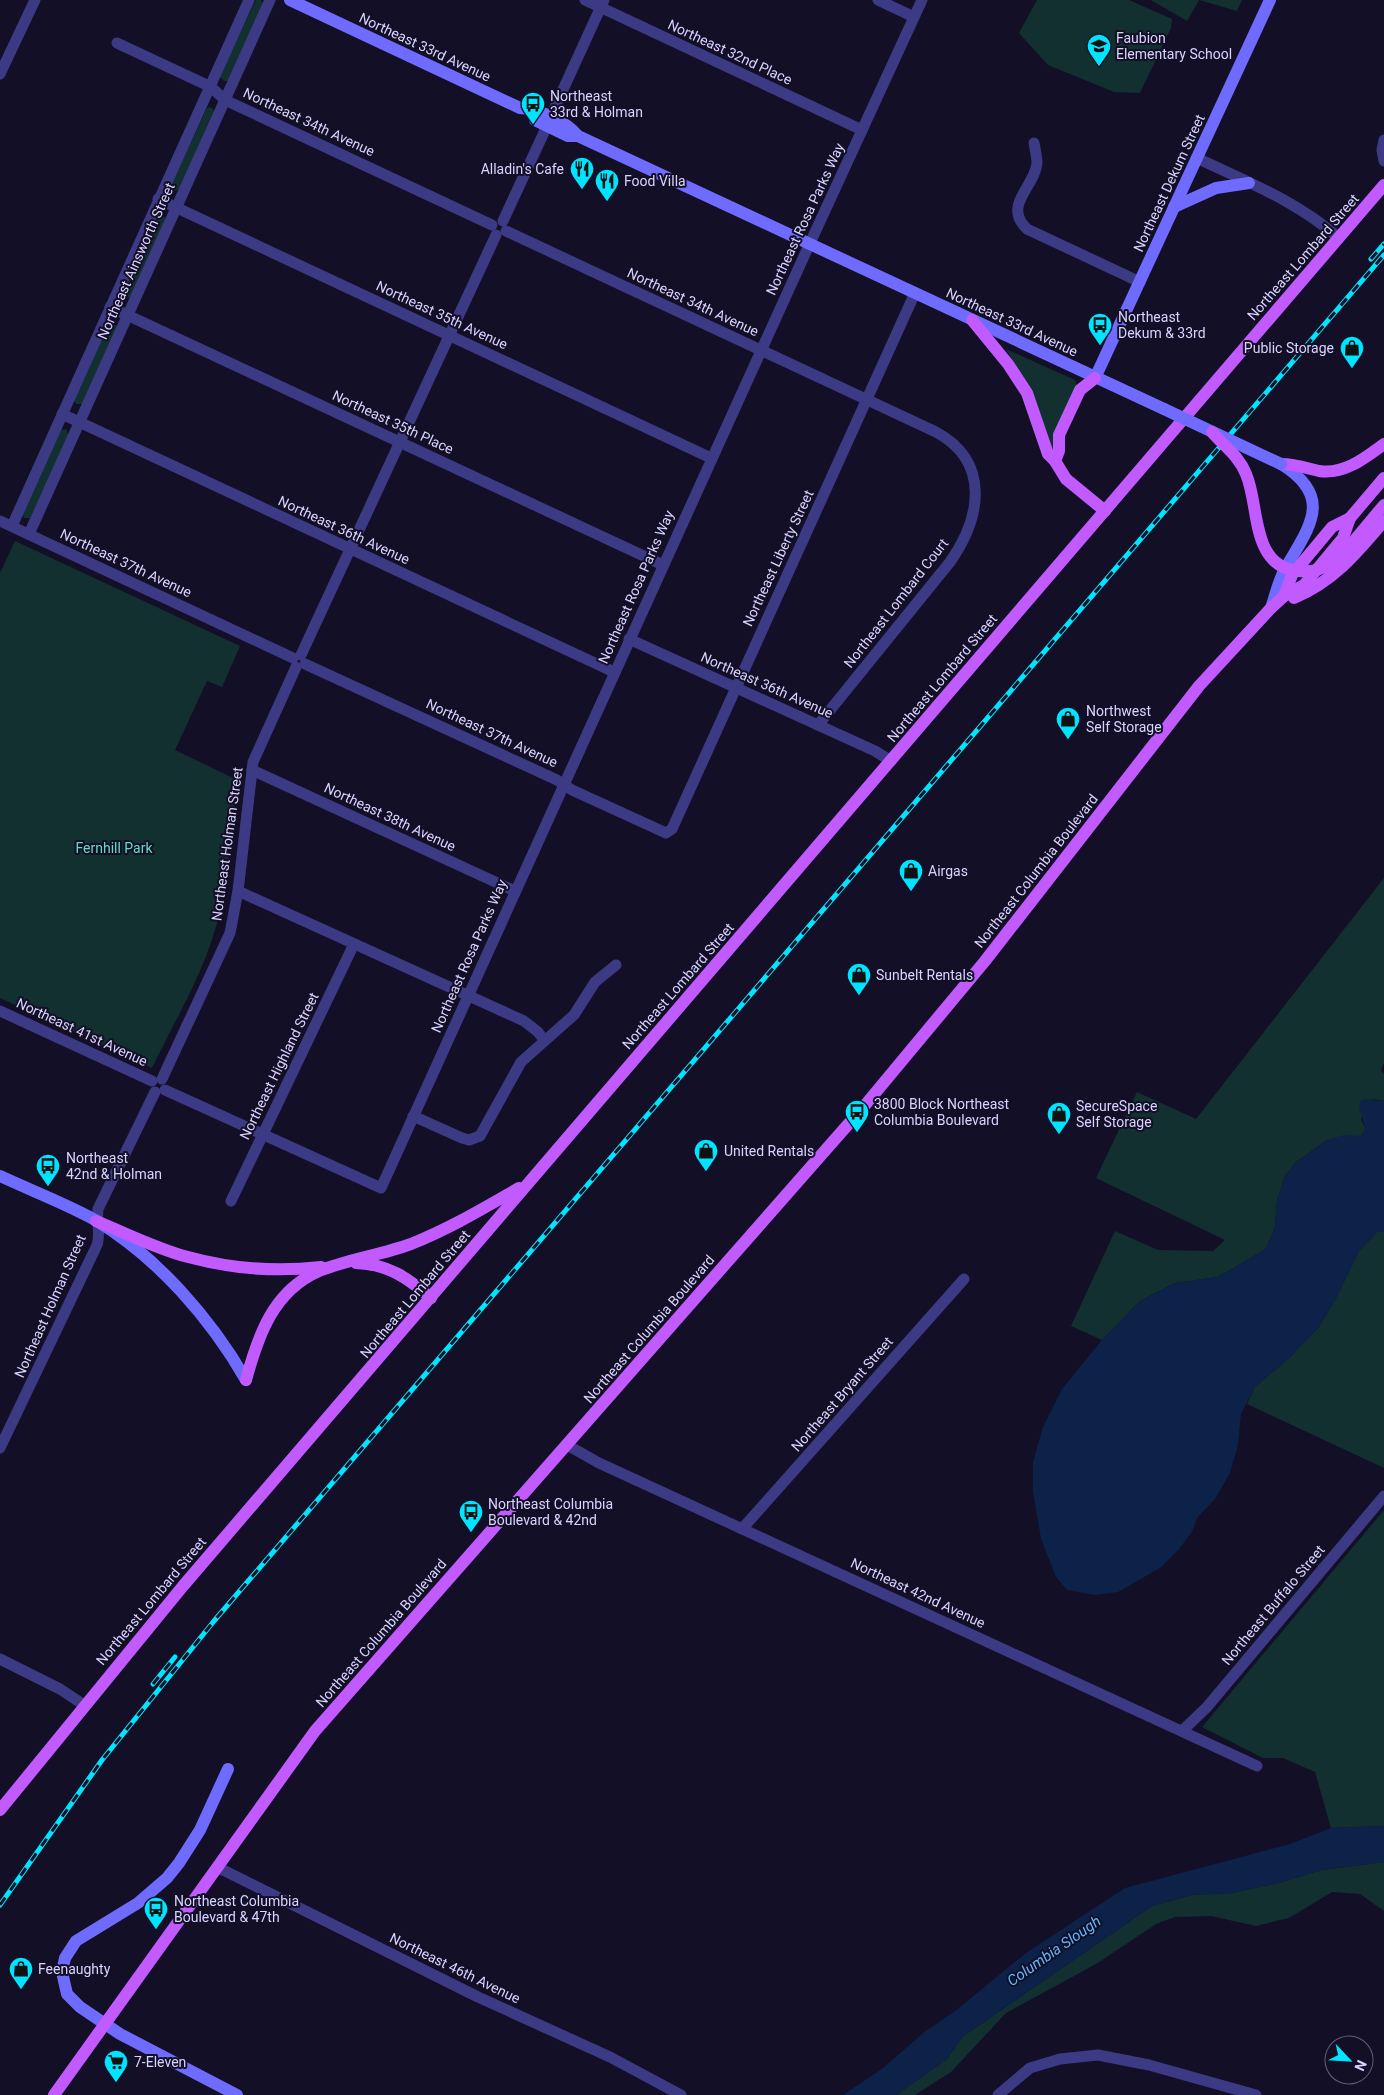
<svg xmlns="http://www.w3.org/2000/svg" width="1384" height="2095" font-family="Roboto,sans-serif">
	<rect width="100%" height="100%" fill="#130f26"/>
	<g fill="#12302f">
		<polygon points="256,0 261,0 263,3 230,81 224,81 219,76"/>
		<polygon points="1037,0 1129,0 1172,19 1171,28 1140,93 1114,92 1048,65 1019,33"/>
		<polygon points="1151,0 1242,0 1237,11 1199,0 1187,21"/>
		<polygon points="210,107 214,110 180,189 174,191 171,185 207,108"/>
		<polygon points="158,215 166,218 132,297 125,298 121,293"/>
		<polygon points="111,322 117,326 84,404 76,404 73,398 107,324"/>
		<polygon points="1006,349 1075,380 1077,385 1053,450 1034,397"/>
		<polygon points="66,429 69,436 30,518 24,518 22,513 61,430"/>
		<path d="M15,541L240,646L222,687L207,681L175,750L237,780C231,830 230,882 215,930C201,978 173,1024 152,1068L0,998V573Z"/>
		<polygon points="1384,878 1384,1063 1381,1070 1384,1074 1384,1101 1372,1099 1361,1119 1366,1130 1361,1136 1327,1140 1295,1163 1285,1176 1277,1200 1275,1227 1266,1249 1218,1277 1175,1283 1140,1301 1102,1340 1071,1326 1115,1231 1158,1250 1213,1251 1225,1240 1096,1178 1137,1092 1196,1119"/>
		<polygon points="1378,1231 1384,1232 1384,1468 1247,1404 1255,1387 1288,1359 1318,1328 1335,1300 1359,1251"/>
		<polygon points="1384,1510 1384,1826 1331,1828 1315,1772 1283,1758 1263,1758 1202,1727"/>
		<polygon points="1384,1862 1384,1911 1360,1894 1332,1892 1289,1918 1256,1926 1211,1916 1175,1917 1156,1924 1096,1964 1006,2013 951,2072 915,2095 896,2095 947,2059 962,2037 1152,1906 1192,1895 1231,1893 1279,1883 1321,1870"/>
	</g>
	<g fill="#0c2248">
		<polygon points="1365,1099 1384,1101 1384,1232 1378,1231 1359,1251 1335,1300 1318,1328 1288,1359 1255,1387 1241,1414 1238,1445 1230,1473 1215,1499 1197,1518 1192,1532 1179,1549 1160,1568 1118,1592 1095,1595 1067,1590 1056,1577 1041,1539 1033,1492 1033,1462 1043,1427 1062,1389 1102,1340 1140,1301 1175,1283 1218,1277 1266,1249 1275,1227 1277,1200 1285,1176 1295,1163 1327,1140 1344,1135 1361,1136 1366,1130 1359,1108 1360,1101"/>
		<polygon points="1384,1826 1384,1862 1321,1870 1279,1883 1231,1893 1192,1895 1152,1906 962,2037 947,2059 896,2095 843,2095 883,2068 923,2033 955,2011 1026,1953 1125,1888 1290,1844 1331,1828"/>
	</g>
	<g fill="none" stroke-linecap="round" stroke-linejoin="round">
		<g stroke="#3d3a85" stroke-width="11">
			<polyline points="585,0 862,130"/>
			<polyline points="878,0 914,17"/>
			<polyline points="117,43 211,87 225,100 492,225"/>
			<polyline points="0,74 35,0"/>
			<polyline points="550,118 604,0"/>
			<polyline points="1384,140 1382,150 1384,161"/>
			<path d="M1034,143C1035,149 1037,157 1037,163C1035,187 1002,205 1027,229L1140,282"/>
			<path d="M1197,158C1249,183 1295,200 1339,238"/>
			<polyline points="158,199 711,458"/>
			<polyline points="503,221 547,126"/>
			<path d="M506,231L936,432C991,462 981,518 950,562L818,725"/>
			<polyline points="110,307 663,565"/>
			<polyline points="62,414 614,672"/>
			<polyline points="0,521 293,658"/>
			<polyline points="12,526 249,0"/>
			<polyline points="29,534 270,0"/>
			<polyline points="629,639 875,751 891,761"/>
			<polyline points="301,655 496,235"/>
			<polyline points="305,664 557,780 572,790 666,833 672,829 915,293"/>
			<polyline points="252,770 515,891"/>
			<polyline points="238,891 524,1021 538,1032 544,1040"/>
			<polyline points="0,1011 152,1081"/>
			<polyline points="162,1079 230,933 238,891 253,762 296,667"/>
			<polyline points="165,1090 381,1188 805,254 922,0"/>
			<polyline points="413,1116 462,1138 469,1140 480,1136 521,1062 574,1015 595,982 616,965"/>
			<polyline points="231,1201 354,944"/>
			<polyline points="567,1445 599,1463 1257,1766"/>
			<path d="M0,1448L97,1245C101,1234 96,1221 98,1209L155,1092"/>
			<polyline points="742,1529 964,1279"/>
			<polyline points="0,1659 60,1689 84,1705"/>
			<polyline points="1182,1731 1207,1707 1384,1496"/>
			<polyline points="217,1867 478,1997 610,2057 681,2095"/>
			<polyline points="998,2095 1030,2068 1060,2059 1098,2055 1149,2065 1256,2095"/>
		</g>
		<g stroke="#6f6bff" stroke-width="12">
			<path d="M290,0L520,108C538,109 566,121 578,136L1164,409"/>
			<polyline points="535,120 568,136 578,136"/>
			<polyline points="1174,207 1216,188 1249,183"/>
			<polyline points="1095,378 1270,0"/>
			<path d="M1271,608C1275,596 1278,583 1284,571C1308,528 1336,498 1281,464"/>
			<path d="M0,1176C32,1191 67,1204 97,1221C158,1258 211,1319 246,1380"/>
			<polyline points="228,1769 200,1830 179,1863 167,1878 138,1903 76,1941 65,1958 62,1972 67,1994 80,2007 120,2034 237,2095"/>
		</g>
		<g stroke="#c25bff" stroke-width="12">
			<polyline points="972,320 1008,364 1027,393 1048,454 1055,461 1066,479 1105,511"/>
			<polyline points="1055,461 1059,451 1059,435 1080,390 1095,378"/>
			<path d="M1281,464C1295,464 1306,468 1319,471C1344,475 1365,458 1384,444"/>
			<polyline points="1343,554 1384,505"/>
			<polyline points="1284,596 1292,575 1332,527 1350,518"/>
			<path d="M1294,598C1334,581 1357,553 1384,521"/>
			<path d="M96,1221C126,1233 157,1249 188,1257C232,1269 277,1272 321,1267"/>
			<path d="M356,1263C388,1264 408,1278 431,1298"/>
			<path d="M246,1380C258,1336 273,1291 319,1271C349,1259 381,1255 411,1244C449,1229 484,1208 519,1188"/>
			<polyline points="0,1810 183,1586 1384,185"/>
			<polyline points="54,2095 315,1731 866,1104 985,961 1199,686 1271,608 1284,596 1304,585 1343,538 1350,518 1384,478"/>
		</g>
		<defs>
			<g id="rail">
				<polyline points="1371,259 1384,244"/>
				<polyline points="153,1684 175,1657"/>
				<polyline points="0,1905 102,1760 214,1621 1384,255"/>
			</g>
		</defs>
		<use href="#rail" stroke="#00e5ff" stroke-width="5"/>
		<use href="#rail" stroke="#130f26" stroke-width="3" stroke-dasharray="9" stroke-linecap="butt"/>
		<polyline stroke="#6f6bff" stroke-width="12" points="1164,409 1281,464"/>
		<path stroke="#c25bff" stroke-width="12" d="M1212,432C1224,446 1239,456 1246,474C1260,506 1250,566 1298,571C1317,573 1330,566 1343,554"/>
	</g>
	<defs>
		<symbol id="school-pin" viewBox="-11 -11 22 30"><path d="M0 17L-7.5 6A9.5 9.5 0 1 1 7.5 6Z" fill="#00e5ff" stroke="#130f26"/><path d="M0-5L7-2L0 1L-7-2ZM-4 1L0 2.5L4 1V4Q0 6-4 4Z" fill="#111"/></symbol>
		<symbol id="bus-pin" viewBox="-11 -11 22 30"><path d="M0 17L-7.5 6A9.5 9.5 0 1 1 7.5 6Z" fill="#00e5ff" stroke="#130f26"/><path d="M-5-6H5V4H4V6H2V4H-2V6H-4V4H-5ZM-3.5-4V0h7V-4ZM-3.5 1.2v1.5H-2V1.2ZM2 1.2v1.5H3.5V1.2Z" fill="#111"/></symbol>
		<symbol id="restaurant-pin" viewBox="-11 -11 22 30"><path d="M0 17L-7.5 6A9.5 9.5 0 1 1 7.5 6Z" fill="#00e5ff" stroke="#130f26"/><path d="M-5-6h1v4h1v-4h1v4h1v-4h1v5L-1.5 .5V6h-2V.5L-5-1ZM5-6V6H3V1.5H1.5Q1.5-4 5-6Z" fill="#111"/></symbol>
		<symbol id="shop-pin" viewBox="-11 -11 22 30"><path d="M0 17L-7.5 6A9.5 9.5 0 1 1 7.5 6Z" fill="#00e5ff" stroke="#130f26"/><path d="M-5-2.5h2.3a2.7 3.5 0 0 1 5.4 0H5L5.5 6h-11ZM-1.5-2.5h3a1.5 2.3 0 0 0-3 0Z" fill="#111"/></symbol>
		<symbol id="supermarket-pin" viewBox="-11 -11 22 30"><path d="M0 17L-7.5 6A9.5 9.5 0 1 1 7.5 6Z" fill="#00e5ff" stroke="#130f26"/><path d="M-6-5.5h2.5l.6 2H6L4.5 2H-2.5L-4.4-4H-6ZM-1.5 3.2a1.3 1.3 0 1 0 .1 0ZM3 3.2a1.3 1.3 0 1 0 .1 0Z" fill="#111"/></symbol>
	</defs>
	<g fill-rule="evenodd">
		<use href="#school-pin" x="1085" y="32" width="28" height="38"/>
		<use href="#bus-pin" x="519" y="90" width="28" height="38"/>
		<use href="#restaurant-pin" x="568" y="155" width="28" height="38"/>
		<use href="#restaurant-pin" x="593" y="167" width="28" height="38"/>
		<use href="#bus-pin" x="1086" y="311" width="28" height="38"/>
		<use href="#shop-pin" x="1338" y="334" width="28" height="38"/>
		<use href="#shop-pin" x="1054" y="705" width="28" height="38"/>
		<use href="#shop-pin" x="897" y="857" width="28" height="38"/>
		<use href="#shop-pin" x="845" y="961" width="28" height="38"/>
		<use href="#bus-pin" x="843" y="1098" width="28" height="38"/>
		<use href="#shop-pin" x="1045" y="1100" width="28" height="38"/>
		<use href="#shop-pin" x="692" y="1137" width="28" height="38"/>
		<use href="#bus-pin" x="34" y="1152" width="28" height="38"/>
		<use href="#bus-pin" x="457" y="1498" width="28" height="38"/>
		<use href="#bus-pin" x="142" y="1895" width="28" height="38"/>
		<use href="#shop-pin" x="7" y="1955" width="28" height="38"/>
		<use href="#supermarket-pin" x="102" y="2048" width="28" height="38"/>
	</g>
	<g text-anchor="middle" stroke-width="4" stroke-linejoin="round" paint-order="stroke">
		<g font-size="14" fill="#d9d4ff" stroke="#130f26" text-anchor="start">
			<text x="1116" y="43">Faubion<tspan x="1116" dy="16">Elementary School</tspan></text>
			<text x="550" y="101">Northeast<tspan x="550" dy="16">33rd &amp; Holman</tspan></text>
			<text x="564" y="174" text-anchor="end">Alladin's Cafe</text>
			<text x="624" y="186">Food Villa</text>
			<text x="1118" y="322">Northeast<tspan x="1118" dy="16">Dekum &amp; 33rd</tspan></text>
			<text x="1334" y="353" text-anchor="end">Public Storage</text>
			<text x="1086" y="716">Northwest<tspan x="1086" dy="16">Self Storage</tspan></text>
			<text x="928" y="876">Airgas</text>
			<text x="876" y="980">Sunbelt Rentals</text>
			<text x="874" y="1109">3800 Block Northeast<tspan x="874" dy="16">Columbia Boulevard</tspan></text>
			<text x="1076" y="1111">SecureSpace<tspan x="1076" dy="16">Self Storage</tspan></text>
			<text x="724" y="1156">United Rentals</text>
			<text x="66" y="1163">Northeast<tspan x="66" dy="16">42nd &amp; Holman</tspan></text>
			<text x="488" y="1509">Northeast Columbia<tspan x="488" dy="16">Boulevard &amp; 42nd</tspan></text>
			<text x="174" y="1906">Northeast Columbia<tspan x="174" dy="16">Boulevard &amp; 47th</tspan></text>
			<text x="38" y="1974">Feenaughty</text>
			<text x="134" y="2067">7-Eleven</text>
		</g>
		<g font-size="14" fill="#d9d4ff" stroke="#130f26">
			<text transform="translate(425 47) rotate(25)" y="5">Northeast 33rd Avenue</text>
			<text transform="translate(730 52) rotate(25)" y="5">Northeast 32nd Place</text>
			<text transform="translate(309 122) rotate(25)" y="5">Northeast 34th Avenue</text>
			<text transform="translate(1169 183) rotate(-65)" y="5">Northeast Dekum Street</text>
			<text transform="translate(805 219) rotate(-65)" y="5">Northeast Rosa Parks Way</text>
			<text transform="translate(1303 257) rotate(-49)" y="5">Northeast Lombard Street</text>
			<text transform="translate(136 261) rotate(-66)" y="5">Northeast Ainsworth Street</text>
			<text transform="translate(693 302) rotate(25)" y="5">Northeast 34th Avenue</text>
			<text transform="translate(442 315) rotate(25)" y="5">Northeast 35th Avenue</text>
			<text transform="translate(1012 322) rotate(25)" y="5">Northeast 33rd Avenue</text>
			<text transform="translate(393 422) rotate(25)" y="5">Northeast 35th Place</text>
			<text transform="translate(344 530) rotate(25)" y="5">Northeast 36th Avenue</text>
			<text transform="translate(778 558) rotate(-65)" y="5">Northeast Liberty Street</text>
			<text transform="translate(126 563) rotate(25)" y="5">Northeast 37th Avenue</text>
			<text transform="translate(636 587) rotate(-66)" y="5">Northeast Rosa Parks Way</text>
			<text transform="translate(896 603) rotate(-52)" y="5">Northeast Lombard Court</text>
			<text transform="translate(942 678) rotate(-50)" y="5">Northeast Lombard Street</text>
			<text transform="translate(767 685) rotate(24)" y="5">Northeast 36th Avenue</text>
			<text transform="translate(492 733) rotate(25)" y="5">Northeast 37th Avenue</text>
			<text transform="translate(390 817) rotate(25)" y="5">Northeast 38th Avenue</text>
			<text transform="translate(227 844) rotate(-82)" y="5">Northeast Holman Street</text>
			<text transform="translate(1036 871) rotate(-52)" y="5">Northeast Columbia Boulevard</text>
			<text transform="translate(469 956) rotate(-66)" y="5">Northeast Rosa Parks Way</text>
			<text transform="translate(678 986) rotate(-49)" y="5">Northeast Lombard Street</text>
			<text transform="translate(82 1032) rotate(25)" y="5">Northeast 41st Avenue</text>
			<text transform="translate(279 1066) rotate(-64)" y="5">Northeast Highland Street</text>
			<text transform="translate(415 1294) rotate(-50)" y="5">Northeast Lombard Street</text>
			<text transform="translate(50 1306) rotate(-66)" y="5">Northeast Holman Street</text>
			<text transform="translate(649 1329) rotate(-49)" y="5">Northeast Columbia Boulevard</text>
			<text transform="translate(842 1394) rotate(-49)" y="5">Northeast Bryant Street</text>
			<text transform="translate(918 1593) rotate(25)" y="5">Northeast 42nd Avenue</text>
			<text transform="translate(151 1601) rotate(-50)" y="5">Northeast Lombard Street</text>
			<text transform="translate(1273 1605) rotate(-50)" y="5">Northeast Buffalo Street</text>
			<text transform="translate(381 1633) rotate(-49)" y="5">Northeast Columbia Boulevard</text>
			<text transform="translate(455 1968) rotate(26)" y="5">Northeast 46th Avenue</text>
		</g>
		<g font-size="14" fill="#5fe0c0" stroke="#130f26">
			<text x="114" y="853">Fernhill Park</text>
		</g>
		<g font-size="15" font-style="italic" fill="#62b6ff" stroke="#130f26">
			<text transform="translate(1054 1951) rotate(-35)" y="5">Columbia Slough</text>
		</g>
	</g>
	<g transform="translate(1349 2060) rotate(115)"><circle r="24" fill="#130f26" stroke="#625e7d"/>
	<path d="M0-4L9 19L0 12L-9 19Z" fill="#00e5ff"/>
	<text y="-8" font-size="14" font-weight="bold" text-anchor="middle" fill="#d9d4ff">N</text>
	</g>
</svg>
